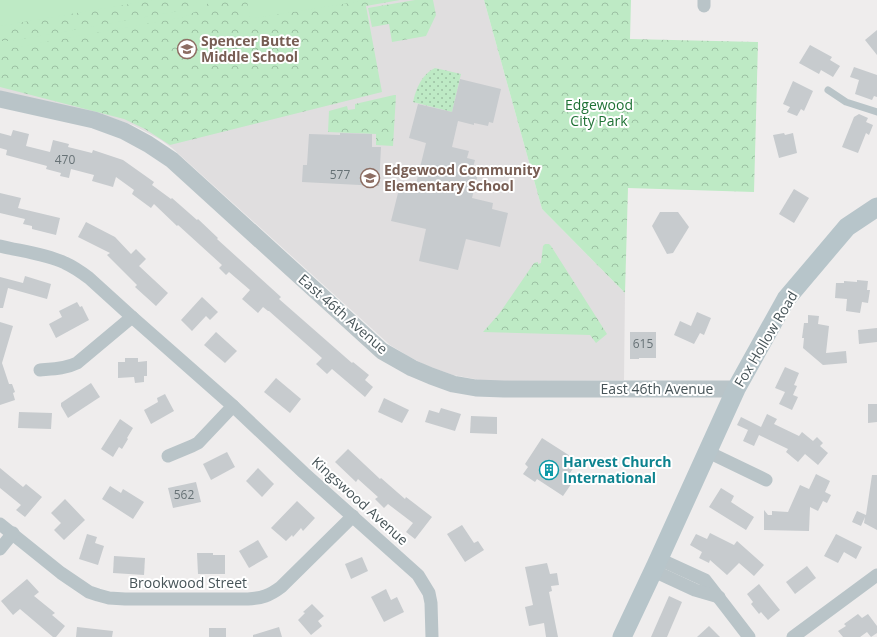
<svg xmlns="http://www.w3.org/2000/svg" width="877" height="637" font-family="'Open Sans',sans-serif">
	<defs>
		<pattern id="park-crowns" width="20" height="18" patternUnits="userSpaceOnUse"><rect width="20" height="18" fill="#beeac5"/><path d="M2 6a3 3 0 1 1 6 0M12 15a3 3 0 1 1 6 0" fill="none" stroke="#9cc0a3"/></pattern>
		<pattern id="garden-dots" width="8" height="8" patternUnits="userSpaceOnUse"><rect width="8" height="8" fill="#beeac5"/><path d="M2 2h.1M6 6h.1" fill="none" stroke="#9cc0a3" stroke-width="1.8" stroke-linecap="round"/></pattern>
	</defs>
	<rect width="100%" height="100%" fill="#efeded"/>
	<polygon fill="#e0dedf" points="0,0 484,0 542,209 625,293 624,380 491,381 480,380 453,375 425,365 408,356 390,345 172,148 161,140 133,125 109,117 0,91"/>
	<g fill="url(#park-crowns)">
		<polygon points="0,0 400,0 366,6 382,92 170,145 145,129 124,119 0,87"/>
		<polygon points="415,0 433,0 436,15 426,36 392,42 389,24 372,27 368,8"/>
		<polygon points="484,0 631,0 630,39 758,42 754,192 628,188 625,293 542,209"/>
		<polygon points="394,95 396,95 393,146 376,145 376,134 328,132 329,111 347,106 348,110 355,109 355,104"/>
		<polygon points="545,244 549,244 551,246 607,334 596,343 590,335 483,332 499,314 534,263 538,262 538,264 541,263 543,246"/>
	</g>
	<path fill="url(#garden-dots)" d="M435,68L461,74L452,112L413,102C416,88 422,74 435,68Z"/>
	<g fill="#beeac5">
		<polygon points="0,0 153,0 0,26"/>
		<polygon points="202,0 212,0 201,9 184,17 12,48 0,48 0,41 12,41 173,12 188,8"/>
		<polygon points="247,0 368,0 250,19"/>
	</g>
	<g fill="#c7cbce">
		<polygon points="877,30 877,55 865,40"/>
		<polygon points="810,45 832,57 830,60 840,66 833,77 821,70 819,74 799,63"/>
		<polygon points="854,67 877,75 877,97 874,96 872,100 855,94 859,80 850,77"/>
		<polygon points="460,79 501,89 493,123 489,122 488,126 474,123 474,125 458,121 452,147 469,151 467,158 475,160 473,168 479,170 472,198 493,203 492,209 508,213 500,247 466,239 458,270 419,261 426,229 391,221 401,181 416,184 426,143 409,138 418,104 452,112"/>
		<polygon points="793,81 813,91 804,111 801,109 797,116 787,112 790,107 783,104"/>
		<polygon points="859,114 868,118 866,122 873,125 869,135 866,133 858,153 842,147 854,117"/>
		<polygon points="13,130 29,134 26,146 50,152 53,140 69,144 68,147 92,153 93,150 123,160 154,182 152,185 171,199 172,198 197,220 198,219 218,238 217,239 281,297 279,299 352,363 353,362 369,375 365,380 373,387 365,397 332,369 327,374 316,364 322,358 269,311 268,311 263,307 258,313 242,299 250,290 229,272 226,275 219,268 222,265 178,225 177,226 154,204 151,208 132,194 134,190 116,177 113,187 92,181 94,175 71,169 69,178 60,176 61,173 46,169 47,166 6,155 7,150 0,148 0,133 11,136"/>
		<polygon points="340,133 372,134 372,147 381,147 379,186 302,182 303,165 307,165 309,134 340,135"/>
		<polygon points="784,133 785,135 793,133 797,153 779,158 773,135"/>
		<polygon points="794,189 809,198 794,223 779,214"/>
		<polygon points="0,193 21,198 18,208 60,218 56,235 32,229 32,226 23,224 25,219 0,213"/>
		<polygon points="660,212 678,212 689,227 673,253 667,254 652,226"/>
		<polygon points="86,222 115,237 131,254 136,249 146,259 139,266 168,293 156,306 135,287 137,285 107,255 110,253 78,237"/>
		<polygon points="25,276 51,284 47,299 8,288 3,308 0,308 0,277 23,283"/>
		<polygon points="857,280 868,281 867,290 870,290 868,303 862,302 860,313 846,311 847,299 835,298 836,283 844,283 844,281 857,282"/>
		<polygon points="202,297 218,312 210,320 206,316 192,331 181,320"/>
		<polygon points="77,302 80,307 82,306 89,320 56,338 49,324 62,317 59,311"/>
		<polygon points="697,312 711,318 704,335 700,333 694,344 674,335 680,321 691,326"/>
		<polygon points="808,315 819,316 818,324 829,326 826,353 846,351 847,363 823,365 803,348 804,338 802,338 804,323 808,323"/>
		<polygon points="0,322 13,326 2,363 9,384 12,384 15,392 13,393 15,400 0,405"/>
		<polygon points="877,328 877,342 859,344 858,330"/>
		<polygon points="216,332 237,351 225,363 204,345"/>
		<polygon points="630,332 656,332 656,358 639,358 639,359 630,359"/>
		<polygon points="125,358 138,358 138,362 147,361 147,376 144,376 144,382 135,383 134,377 118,378 118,362 125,362"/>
		<polygon points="785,367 799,373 794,385 797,386 793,395 798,397 792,410 779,404 785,392 775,388"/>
		<polygon points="276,378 301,399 290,413 264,392"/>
		<polygon points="91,383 100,397 68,418 61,406 61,403"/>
		<polygon points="165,394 174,411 151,424 144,410 158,402 157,398"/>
		<polygon points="384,398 409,410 402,423 378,412"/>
		<polygon points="868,404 877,404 877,422 868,423"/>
		<polygon points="441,408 461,414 455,431 425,422 429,410 439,413"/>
		<polygon points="19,412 52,413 51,429 18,428"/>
		<polygon points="767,414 777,419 774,424 799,436 802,432 813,441 817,437 823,443 820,446 828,453 818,465 805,454 798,462 786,452 788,449 759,435 754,446 743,441 748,430 737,425 741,417 761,427"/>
		<polygon points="471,416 497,417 497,434 470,433"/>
		<polygon points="120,419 133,428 127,438 128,439 122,449 119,447 113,457 101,449"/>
		<polygon points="542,438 578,461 568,476 574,480 563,496 537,479 535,482 523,474 528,467 525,464"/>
		<polygon points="348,449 380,479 381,478 405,499 406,497 432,517 415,539 406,532 413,523 388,504 384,508 375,499 378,497 358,479 356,482 335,462"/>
		<polygon points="227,452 235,467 211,480 203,464"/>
		<polygon points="0,468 23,487 26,484 42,497 25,517 16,510 21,505 0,488"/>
		<polygon points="258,468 274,484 262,497 246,481"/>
		<polygon points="816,474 830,481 825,492 831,495 827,503 823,501 818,511 810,507 809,531 764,530 764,510 768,515 772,515 772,511 788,512 800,485 809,489"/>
		<polygon points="872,475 877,475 877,530 864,523 865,517 861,526 852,522 857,511 866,515"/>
		<polygon points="196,482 201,502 173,508 168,488"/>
		<polygon points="110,486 121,493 123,489 144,502 133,519 102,499"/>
		<polygon points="721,488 734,496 731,502 754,517 746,530 709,507"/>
		<polygon points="65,499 85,520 64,540 54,530 61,523 51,513"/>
		<polygon points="297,501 315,518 303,531 301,528 293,537 292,535 286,541 271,528"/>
		<polygon points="462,525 474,543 478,541 484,550 465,562 447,534"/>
		<polygon points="710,533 734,545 737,541 764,565 754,576 739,563 727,575 710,560 709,563 699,558 702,552 690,545 696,534 707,539"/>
		<polygon points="87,534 97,537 95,543 104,546 98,565 79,559"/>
		<polygon points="836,534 862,547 856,559 844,552 838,563 824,556"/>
		<polygon points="258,540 268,557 249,568 239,551"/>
		<polygon points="197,553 213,553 213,555 225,555 225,574 198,574"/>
		<polygon points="114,556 145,558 144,575 113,573"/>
		<polygon points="362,557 368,571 351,579 345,564"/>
		<polygon points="547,563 550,574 557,573 559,585 551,586 552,591 549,592 558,637 546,637 544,623 529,626 525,607 533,605 525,567"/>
		<polygon points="807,566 816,578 795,594 786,582"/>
		<polygon points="27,579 39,592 34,596 55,613 52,615 65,626 56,637 53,637 20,609 13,615 1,601"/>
		<polygon points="759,584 780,610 768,620 761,612 759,614 751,604 753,602 747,594"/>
		<polygon points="386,589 391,600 397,597 404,612 384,622 371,597"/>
		<polygon points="669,596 682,602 667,637 651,637"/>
		<polygon points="312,604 324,616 318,621 322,626 311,635 298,620 305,613 303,612"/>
		<polygon points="858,614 862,618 868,614 877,626 877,633 871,637 867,632 860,637 843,637 838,631 846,626 844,624"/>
		<polygon points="709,626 720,637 697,637"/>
		<polygon points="77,627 113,631 112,637 76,637"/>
		<polygon points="279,627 282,637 253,637 253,635"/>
		<rect x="209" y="628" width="17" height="9"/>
	</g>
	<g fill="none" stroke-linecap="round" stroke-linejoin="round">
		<polyline stroke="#b9c4c8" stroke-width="7" points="828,90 846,102 877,112"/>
		<g stroke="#b9c4c8" stroke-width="13">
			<polyline points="704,6 704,0"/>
			<path d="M0,246C20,251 46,254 65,263C74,267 81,272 89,278L132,317L233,406L304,473L418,575L429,593L431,603L432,637"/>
			<path d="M40,370C52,369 65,369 77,363L132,317"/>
			<polyline points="708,452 766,480"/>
			<polyline points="168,456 192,446 198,443 233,406"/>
			<path d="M0,524L61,573L89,592L98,595L109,598L125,599H248C262,598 269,596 281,587L353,516"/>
			<polyline points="0,549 13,533"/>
			<polyline points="659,559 705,580 726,607 749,637"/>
			<polyline points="654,571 695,590 719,597"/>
			<polyline points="793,637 877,575"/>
		</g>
		<polyline stroke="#b9c4c8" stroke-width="17" points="0,99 94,120 124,131 148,144 172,160 382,351 412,368 431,376 453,384 476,388 504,389 736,389"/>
		<polyline stroke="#b7c5ca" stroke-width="19" points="622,637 656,565 736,389 786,299 847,227 877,207"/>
	</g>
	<defs>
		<symbol id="school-ring" viewBox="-11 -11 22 22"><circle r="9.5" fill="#fff" stroke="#8d6e63" stroke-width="1.5"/><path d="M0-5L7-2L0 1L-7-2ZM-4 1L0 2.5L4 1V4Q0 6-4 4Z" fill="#8d6e63"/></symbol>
		<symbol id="building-ring" viewBox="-11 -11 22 22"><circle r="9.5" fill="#fff" stroke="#0f9aa8" stroke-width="1.5"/><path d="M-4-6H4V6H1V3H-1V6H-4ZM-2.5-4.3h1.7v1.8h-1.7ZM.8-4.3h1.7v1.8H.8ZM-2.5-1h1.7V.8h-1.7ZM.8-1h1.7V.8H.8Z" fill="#0f9aa8"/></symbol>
	</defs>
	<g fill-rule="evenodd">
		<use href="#school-ring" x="176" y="38" width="22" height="22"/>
		<use href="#school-ring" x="359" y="167" width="22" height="22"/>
		<use href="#building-ring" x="538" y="459" width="22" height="22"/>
	</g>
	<g text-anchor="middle" stroke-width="4" stroke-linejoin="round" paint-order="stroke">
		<g font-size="12" fill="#677276">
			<text x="65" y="164">470</text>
			<text x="340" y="179">577</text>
			<text x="643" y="348">615</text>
			<text x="184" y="499">562</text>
		</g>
		<g font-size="14" font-weight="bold" fill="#785e54" stroke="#fff" text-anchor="start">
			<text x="201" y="46">Spencer Butte<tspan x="201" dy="16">Middle School</tspan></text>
			<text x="384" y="175">Edgewood Community<tspan x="384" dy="16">Elementary School</tspan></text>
		</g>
		<g font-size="14" fill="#1f7235" stroke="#fff">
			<text x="599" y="110">Edgewood<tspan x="599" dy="16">City Park</tspan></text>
		</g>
		<g font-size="14" fill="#475458" stroke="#fff">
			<text transform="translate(343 314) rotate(41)" y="5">East 46th Avenue</text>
			<text transform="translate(766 339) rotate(-59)" y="5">Fox Hollow Road</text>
			<text x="657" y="394">East 46th Avenue</text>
			<text transform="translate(360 501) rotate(42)" y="5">Kingswood Avenue</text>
			<text x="188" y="588">Brookwood Street</text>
		</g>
		<g font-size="14" font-weight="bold" fill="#0d838f" stroke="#fff" text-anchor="start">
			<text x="563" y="467">Harvest Church<tspan x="563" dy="16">International</tspan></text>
		</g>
	</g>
</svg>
